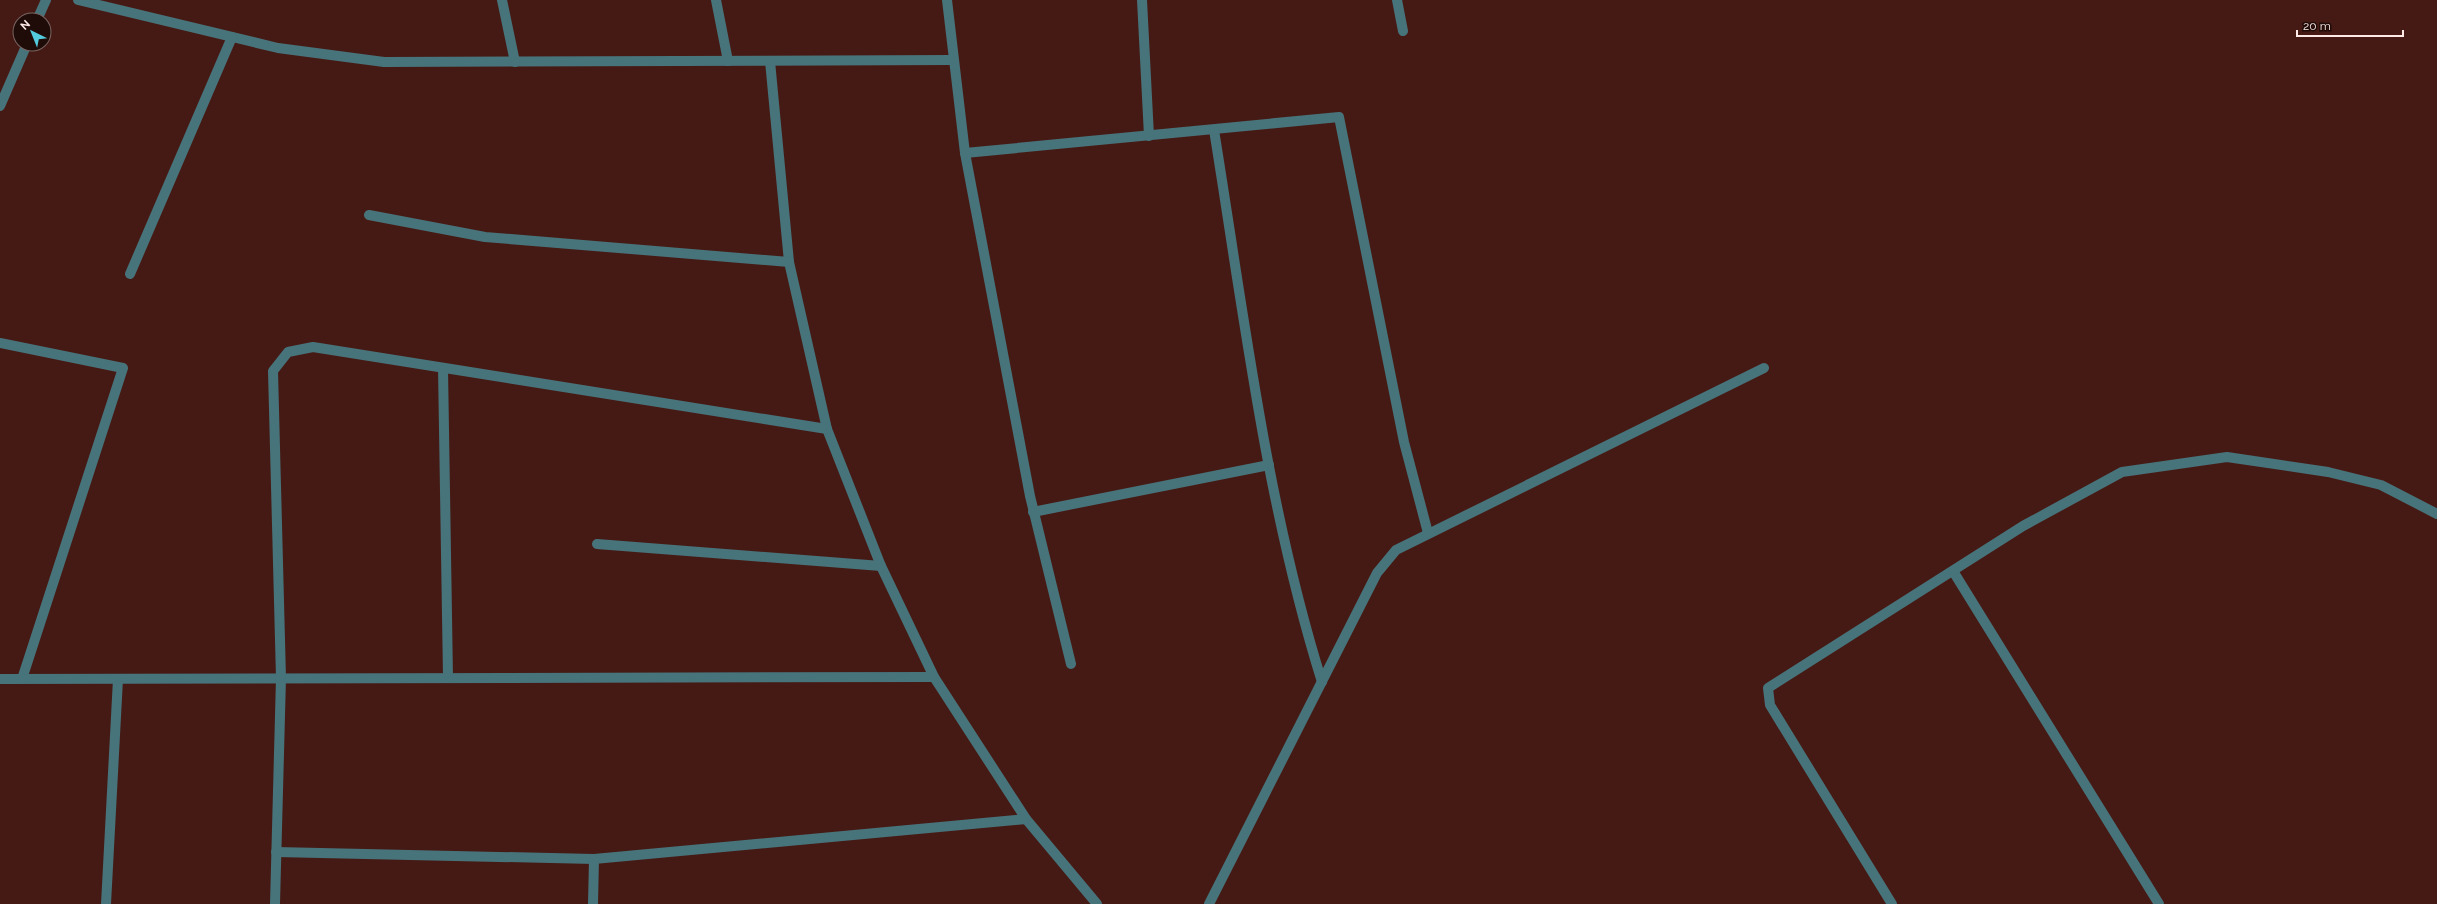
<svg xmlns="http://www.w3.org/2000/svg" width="2437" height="904" font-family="Raleway,sans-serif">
	<rect width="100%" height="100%" fill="#461a14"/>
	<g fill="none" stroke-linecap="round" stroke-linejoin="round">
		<g stroke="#47737b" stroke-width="10">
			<polyline points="78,0 278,48 384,62 953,60"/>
			<polyline points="502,0 515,62"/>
			<polyline points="716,0 728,61"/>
			<polyline points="947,0 965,153 1030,496 1071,664"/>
			<polyline points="1142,0 1149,136"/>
			<polyline points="1397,0 1403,31"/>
			<polyline points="37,20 46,0"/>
			<polyline points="770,61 789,262 827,429 881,566 934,677 1026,819 1097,904"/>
			<polyline points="0,106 27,44"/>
			<path d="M1214,130C1244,315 1266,503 1322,682"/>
			<polyline points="965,153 1339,117 1404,442 1428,533"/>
			<polyline points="369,215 485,237 789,262"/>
			<polyline points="130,274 232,37"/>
			<polyline points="0,343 123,368 22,679"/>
			<polyline points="443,368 448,677"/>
			<polyline points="1033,512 1269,465"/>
			<polyline points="597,544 881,566"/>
			<polyline points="1953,571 2159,904"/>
			<polyline points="0,679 934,677"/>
			<polyline points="276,852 594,859 1026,819"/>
			<polyline points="106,904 118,679"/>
			<polyline points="275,904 281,678 273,371 288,352 313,347 827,429"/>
			<polyline points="593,904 594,859"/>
			<polyline points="1209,904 1377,573 1396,550 1764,368"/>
			<polyline points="1892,904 1770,705 1768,688 2023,526 2122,472 2227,457 2328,472 2381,485 2437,514"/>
		</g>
	</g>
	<g transform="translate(32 32) rotate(317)"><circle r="19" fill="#1f0c09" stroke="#786562"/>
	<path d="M0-3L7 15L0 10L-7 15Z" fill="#54cadd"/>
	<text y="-6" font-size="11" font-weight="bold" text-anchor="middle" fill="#fdeae7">N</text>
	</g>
	<path d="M2297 30v6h106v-6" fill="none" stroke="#fdeae7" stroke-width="2"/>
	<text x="2303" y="30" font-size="12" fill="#fdeae7" stroke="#1f0c09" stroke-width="3" paint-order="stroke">20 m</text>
</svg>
